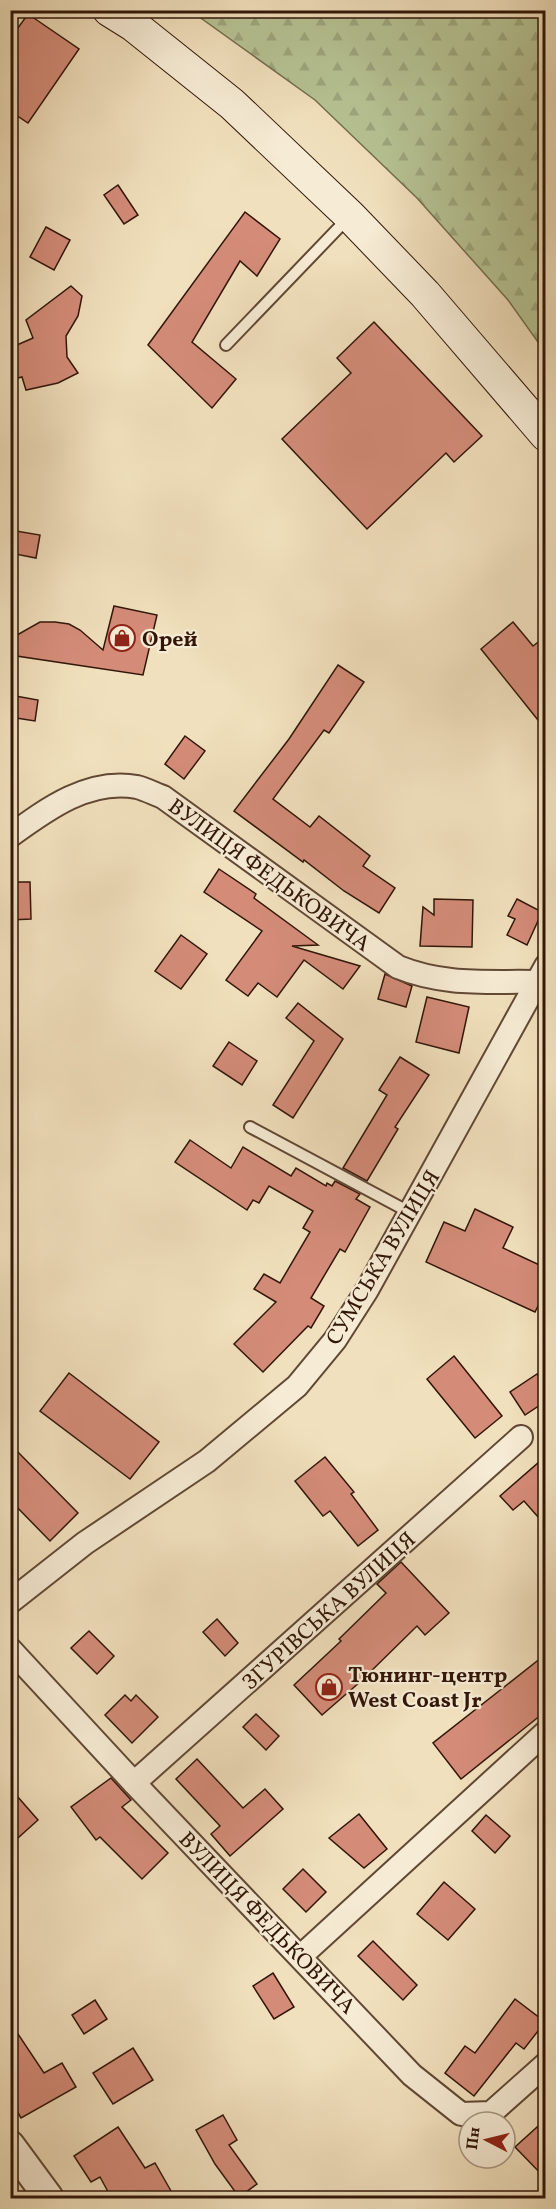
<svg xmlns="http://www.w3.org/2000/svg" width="556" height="2209" font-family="Vollkorn,serif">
	<defs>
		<pattern id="forest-firs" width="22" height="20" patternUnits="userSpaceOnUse" patternTransform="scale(1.5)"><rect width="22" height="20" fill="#b6c394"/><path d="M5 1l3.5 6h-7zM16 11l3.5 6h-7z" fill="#9da77e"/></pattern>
	</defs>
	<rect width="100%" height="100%" fill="#f1e0bd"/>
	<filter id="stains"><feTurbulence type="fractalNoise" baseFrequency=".00333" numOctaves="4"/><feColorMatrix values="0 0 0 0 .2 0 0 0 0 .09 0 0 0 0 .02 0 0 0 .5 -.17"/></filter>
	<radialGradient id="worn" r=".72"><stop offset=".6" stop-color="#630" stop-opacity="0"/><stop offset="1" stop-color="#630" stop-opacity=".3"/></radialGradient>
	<polygon fill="url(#forest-firs)" stroke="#746c4e" stroke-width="1.5" points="191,11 545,11 545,352 508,300 417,198 315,100"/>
	<g fill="#d48c79" stroke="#311608" stroke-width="1.5">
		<polygon points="28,14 79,49 28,123 10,111 10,39"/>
		<polygon points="118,185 138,215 124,224 104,195"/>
		<polygon points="245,212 280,239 257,276 240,261 192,342 236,379 212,408 148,345"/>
		<polygon points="46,227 70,240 54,270 30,257"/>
		<polygon points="71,286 82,296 78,316 66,336 67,357 78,373 58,383 26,390 22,377 10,380 10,348 33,338 26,320"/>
		<polygon points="374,322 482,436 454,462 446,453 367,529 282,439 351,373 337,358"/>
		<polygon points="10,530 40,535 36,558 10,553"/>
		<polygon points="114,606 157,615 143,675 10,655 10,639 40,622 55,622 69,624 80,630 103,650"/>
		<polygon points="513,622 533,646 546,636 546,730 481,649"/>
		<polygon points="338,665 364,682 329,733 324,730 273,799 310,827 319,816 370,856 363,866 395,888 379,913 344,891 304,860 303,862 234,811 289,739"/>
		<polygon points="10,695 38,700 35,721 10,717"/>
		<polygon points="185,736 205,751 184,779 165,764"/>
		<polygon points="219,869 256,894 254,898 318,945 292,946 360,966 343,989 304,960 277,997 258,983 248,996 226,980 262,931 204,892"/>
		<polygon points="10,882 30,882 31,919 10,920"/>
		<polygon points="434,899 473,900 472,947 420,946 423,907 434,915"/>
		<polygon points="517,899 542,912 527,945 507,935 515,919 508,916"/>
		<polygon points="181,935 207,954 181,989 155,971"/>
		<polygon points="385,974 412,986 406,1007 378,999"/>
		<polygon points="427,997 469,1007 459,1053 416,1042"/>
		<polygon points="298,1003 343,1039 293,1118 273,1105 314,1041 286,1018"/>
		<polygon points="229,1042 257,1061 242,1085 213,1066"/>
		<polygon points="400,1057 429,1075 395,1127 398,1129 367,1181 343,1168 387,1095 379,1090"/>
		<polygon points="190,1140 231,1168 243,1147 291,1176 296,1168 326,1186 327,1183 332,1186 335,1181 360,1194 356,1199 370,1207 345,1252 340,1249 311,1298 324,1306 311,1328 308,1326 263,1372 234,1344 276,1302 254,1289 264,1274 280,1283 310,1232 303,1228 313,1211 269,1186 259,1203 253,1200 247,1210 175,1162"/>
		<polygon points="475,1209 513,1227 503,1248 546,1268 546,1290 535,1312 426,1262 444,1222 465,1231"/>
		<polygon points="454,1356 502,1416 475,1438 427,1379"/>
		<polygon points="69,1373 159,1442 130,1479 40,1411"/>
		<polygon points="537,1374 546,1387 546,1401 525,1415 510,1392"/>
		<polygon points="10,1444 78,1513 50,1541 10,1500"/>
		<polygon points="546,1456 546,1526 524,1501 513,1510 500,1496"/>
		<polygon points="325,1457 354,1492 351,1494 378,1530 358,1546 330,1511 323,1516 295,1481"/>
		<polygon points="401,1562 449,1613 425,1635 417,1626 360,1682 322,1715 294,1685 341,1641 339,1639 386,1593 377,1584"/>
		<polygon points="217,1619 238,1643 225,1656 203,1632"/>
		<polygon points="89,1631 114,1656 97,1674 71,1648"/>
		<polygon points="546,1654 546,1711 461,1779 433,1743"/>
		<polygon points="125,1695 131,1701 136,1695 158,1717 132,1743 105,1715"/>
		<polygon points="256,1714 279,1736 266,1750 243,1727"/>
		<polygon points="197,1759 243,1808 265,1789 283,1809 230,1856 211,1834 220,1826 176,1779"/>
		<polygon points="111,1778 131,1800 122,1807 168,1853 142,1879 100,1837 96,1840 71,1807"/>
		<polygon points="10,1788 38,1820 10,1845"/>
		<polygon points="359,1814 387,1849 364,1868 329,1838"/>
		<polygon points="486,1815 510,1836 495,1853 472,1831"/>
		<polygon points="303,1869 326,1892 306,1912 283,1889"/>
		<polygon points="444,1882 475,1909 448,1940 417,1914"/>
		<polygon points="373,1941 417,1985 403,2000 358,1956"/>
		<polygon points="273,1973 294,2007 274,2019 253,1986"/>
		<polygon points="515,1999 545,2022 524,2049 516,2043 474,2096 445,2073 465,2046 475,2053"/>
		<polygon points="95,2000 107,2019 84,2034 72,2015"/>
		<polygon points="10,2022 44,2073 62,2063 76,2087 21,2118 10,2099"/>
		<polygon points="133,2048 153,2080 113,2104 93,2073"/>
		<polygon points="223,2115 237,2140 229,2145 257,2184 239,2197 215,2164 196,2130"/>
		<polygon points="546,2119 546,2179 515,2147"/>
		<polygon points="118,2127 145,2168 155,2163 171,2191 159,2199 112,2199 100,2177 91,2182 74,2156"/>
	</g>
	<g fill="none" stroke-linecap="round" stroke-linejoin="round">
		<defs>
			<g id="service">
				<polyline points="226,345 348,218"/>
				<polyline points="250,1127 411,1213"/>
			</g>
			<g id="minor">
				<path d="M10,836C47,809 89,778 137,787C145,789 155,794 163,797L398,967C445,986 487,981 537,982"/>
				<polyline points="10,1602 85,1543 207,1461 297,1386 335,1340 367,1290 546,966"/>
				<polyline points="10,1649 134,1783 412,2075 461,2114 491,2113 546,2064"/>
				<polyline points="134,1783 521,1437"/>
				<polyline points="301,1956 546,1732"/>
			</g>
			<polyline id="tertiary" points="10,2145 49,2198"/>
			<polyline id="secondary" points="109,10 133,25 232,104 350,216 425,294 546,435"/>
		</defs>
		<use href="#service" stroke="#614835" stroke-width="14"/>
		<use href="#minor" stroke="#614835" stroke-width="26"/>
		<use href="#tertiary" stroke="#614835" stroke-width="32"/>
		<use href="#secondary" stroke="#311608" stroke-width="34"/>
		<use href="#service" stroke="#f6ebd4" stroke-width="10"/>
		<use href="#minor" stroke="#f6ebd4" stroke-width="22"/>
		<use href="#tertiary" stroke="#f6ebd4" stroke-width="28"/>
		<use href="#secondary" stroke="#f6ebd4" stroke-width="32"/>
	</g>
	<defs>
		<symbol id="shop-ring" viewBox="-11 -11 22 22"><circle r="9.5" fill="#f6ebd4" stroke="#8f2418" stroke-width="1.5"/><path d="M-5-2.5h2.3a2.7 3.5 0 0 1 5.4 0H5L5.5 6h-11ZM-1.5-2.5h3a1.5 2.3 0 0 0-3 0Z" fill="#8f2418"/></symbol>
	</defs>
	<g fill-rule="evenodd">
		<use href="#shop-ring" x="107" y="623" width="30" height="30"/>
		<use href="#shop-ring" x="314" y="1672" width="30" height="30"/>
	</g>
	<g text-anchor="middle" stroke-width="4.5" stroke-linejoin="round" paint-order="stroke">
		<g font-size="22" font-weight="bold" fill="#311608" stroke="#f6ebd4" text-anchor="start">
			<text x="142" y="646">Орей</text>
			<text x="348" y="1682">Тюнинг-центр<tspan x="348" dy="25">West Coast Jr</tspan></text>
		</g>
		<g font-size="22" fill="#311608" stroke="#f6ebd4">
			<text transform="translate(270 874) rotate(36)" y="8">ВУЛИЦЯ ФЕДЬКОВИЧА</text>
			<text transform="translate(382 1257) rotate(-59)" y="8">СУМСЬКА ВУЛИЦЯ</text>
			<text transform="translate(328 1610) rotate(-42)" y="8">ЗГУРІВСЬКА ВУЛИЦЯ</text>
			<text transform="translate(268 1922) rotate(46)" y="8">ВУЛИЦЯ ФЕДЬКОВИЧА</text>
		</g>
	</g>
	<rect width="556" height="2209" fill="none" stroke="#f1e0bd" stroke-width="36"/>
	<rect x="12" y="12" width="532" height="2185" fill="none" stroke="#311608" stroke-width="3"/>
	<rect x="18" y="18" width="520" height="2173" fill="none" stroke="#311608" stroke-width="1.5"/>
	<g transform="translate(487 2140) rotate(277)"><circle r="28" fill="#f6ebd4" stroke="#a79682" stroke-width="1.5"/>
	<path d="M0-4.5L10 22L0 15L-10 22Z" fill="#8f2418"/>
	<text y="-9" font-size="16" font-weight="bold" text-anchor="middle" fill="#311608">Пн</text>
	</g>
	<rect width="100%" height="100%" filter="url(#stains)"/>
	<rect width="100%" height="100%" fill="url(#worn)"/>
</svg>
